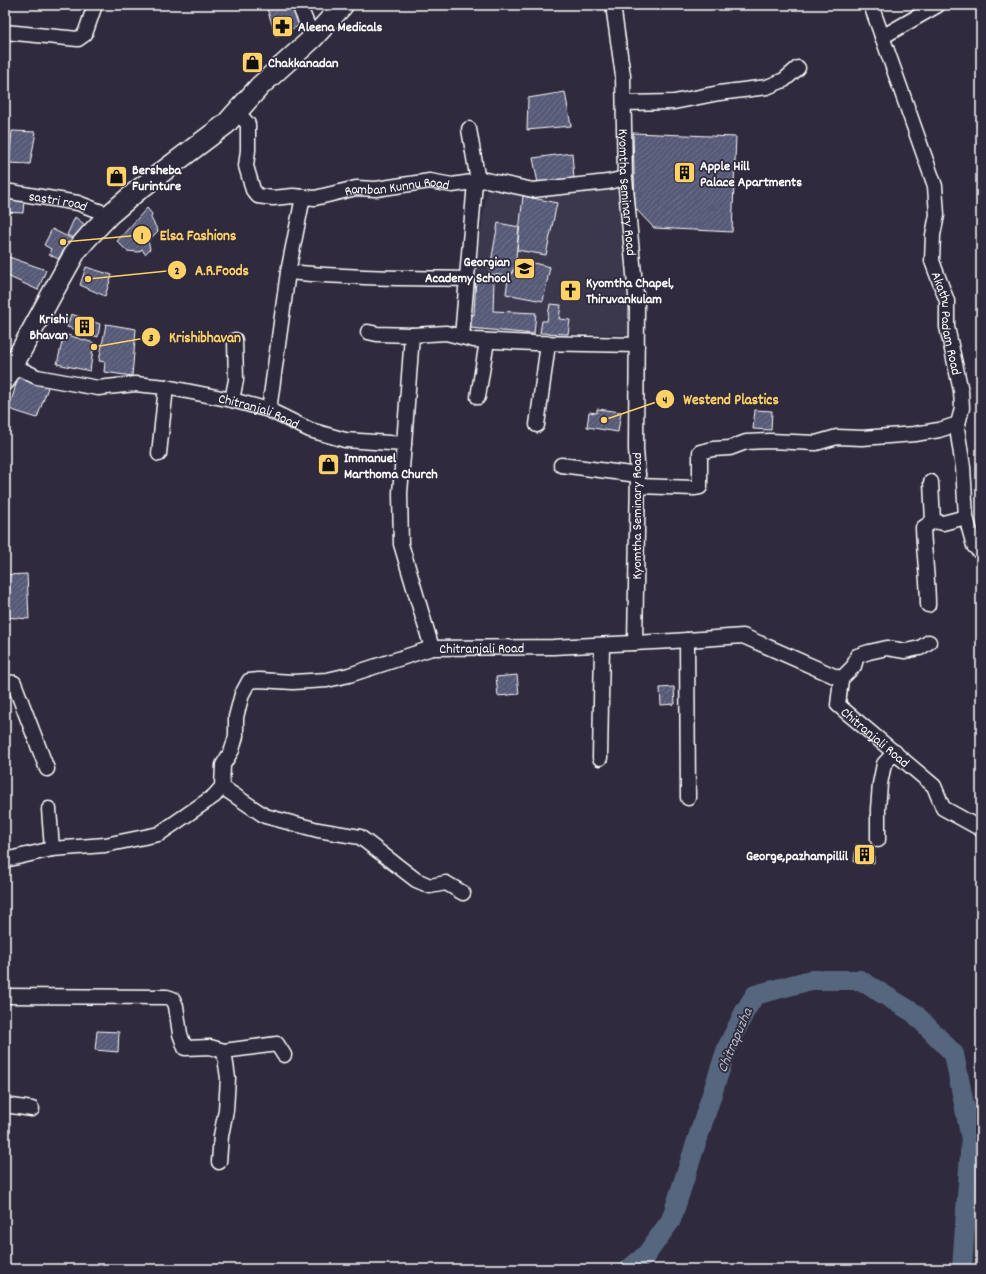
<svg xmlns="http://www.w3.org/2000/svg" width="986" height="1274" font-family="Dekko,sans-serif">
	<defs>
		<pattern id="building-hatch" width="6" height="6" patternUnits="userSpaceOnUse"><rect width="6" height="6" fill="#575a77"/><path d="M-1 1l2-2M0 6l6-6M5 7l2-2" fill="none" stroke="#70738b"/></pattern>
	</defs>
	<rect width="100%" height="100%" fill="#2f2a3d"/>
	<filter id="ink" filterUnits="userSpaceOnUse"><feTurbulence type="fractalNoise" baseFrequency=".025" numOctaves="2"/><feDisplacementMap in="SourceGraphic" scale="8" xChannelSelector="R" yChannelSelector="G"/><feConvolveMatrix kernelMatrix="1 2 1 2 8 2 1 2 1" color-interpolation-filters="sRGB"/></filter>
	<g filter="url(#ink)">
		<polygon fill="#3b384e" points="622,182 631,335 466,331 488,183 528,193"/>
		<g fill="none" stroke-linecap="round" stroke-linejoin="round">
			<polyline stroke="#56667e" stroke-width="20" points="629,1269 646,1255 671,1220 727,1048 745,1011 755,995 811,980 860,980 914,1013 954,1054 971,1139 962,1269"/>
		</g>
		<g fill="url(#building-hatch)" stroke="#fff">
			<polygon points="274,5 296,5 303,24 276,36 267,9 275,8"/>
			<polygon points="565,92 571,126 527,130 528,98"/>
			<polygon points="12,131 36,132 30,164 9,163"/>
			<polygon points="633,133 736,137 732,232 654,228 635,208"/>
			<polygon points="572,153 574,179 538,183 533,158"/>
			<polygon points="523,196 557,203 546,255 517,250"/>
			<polygon points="7,198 24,200 23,213 5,212"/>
			<polygon points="147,208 152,214 151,218 158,231 148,241 150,249 145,254 142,249 139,252 127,251 117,241"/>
			<polygon points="75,217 85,225 73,238 67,235"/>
			<polygon points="498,223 519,227 515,267 509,276 489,274"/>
			<polygon points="52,229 72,239 58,259 49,254 51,249 44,245"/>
			<polygon points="9,257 46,270 38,290 5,275 5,265"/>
			<polygon points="517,259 550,267 543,301 506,294 508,279 516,267"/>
			<polygon points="86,267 112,275 105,296 80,285"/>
			<polygon points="476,278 486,280 494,279 493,311 536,313 534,334 470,328 472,315 474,315"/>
			<polygon points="550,304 561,305 559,319 570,320 568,334 540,333 542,321 547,321"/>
			<polygon points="71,314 100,324 98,337 67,327"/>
			<polygon points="106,324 136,329 132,376 104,372 105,362 99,361"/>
			<polygon points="64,334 94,343 90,371 57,364"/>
			<polygon points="19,374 50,382 37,418 9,409"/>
			<polygon points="597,409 621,412 618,432 587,427 589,412 597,413"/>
			<polygon points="755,410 772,411 771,430 753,429"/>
			<polygon points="5,506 8,506 5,523"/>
			<polygon points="27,574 29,619 5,617 5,575"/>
			<polygon points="517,675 519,694 498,696 496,677"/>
			<polygon points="674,687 675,704 661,705 660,688"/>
			<polygon points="856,845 874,848 874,863 865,864 854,862"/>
			<polygon points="97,1031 119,1032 118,1052 95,1050"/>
		</g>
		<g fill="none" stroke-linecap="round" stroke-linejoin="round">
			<defs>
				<g id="minor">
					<polyline points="299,5 313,38"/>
					<path id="s1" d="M613,5L623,76L625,178L637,306L636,449L638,475L635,643"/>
					<path id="s2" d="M871,5L935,186L937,215L933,235L932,261L947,301V327L961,391L962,408L957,428L963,467L966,517L974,546L981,553"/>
					<polyline points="5,32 78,39 85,34 95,5"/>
					<polyline points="882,37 938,5"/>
					<polyline points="624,103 674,102 719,93 767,87 784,80 798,68"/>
					<path id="s3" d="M237,112L248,124V150L246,166L253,190L258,196L273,198L293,196L315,198L356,188L376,189L430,181L452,185L486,180L533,190L608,182L625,178"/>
					<polyline points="469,129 478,181"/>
					<path id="s4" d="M5,191L78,203L109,215"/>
					<path d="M303,197L288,272C348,278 407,278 467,279"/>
					<polyline points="368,332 377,334 412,335"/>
					<polyline points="462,337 475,182"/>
					<path id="s5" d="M14,366L37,377L98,388L135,384L166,387L232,400L269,410L310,430L345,440L404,444L400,493L401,544L432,648L553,647L673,641L743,636L841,679L838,705L934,786L943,808L981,829"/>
					<polyline points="478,397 487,341"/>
					<polyline points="232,400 236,380 235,340"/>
					<polyline points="269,410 288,272"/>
					<polyline points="537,425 548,344"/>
					<polyline points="404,444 412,335 446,333 474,340 534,343 637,345"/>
					<polyline points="159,454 166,387"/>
					<polyline points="561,465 638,475"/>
					<polyline points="931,482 933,521"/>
					<polyline points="638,486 694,488 700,487 700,452 713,449 730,448 746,442 770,441 816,443 837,437 862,438 915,434 939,430 958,424"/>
					<path d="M928,605C928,579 924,554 923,528L933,521L943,523L966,517"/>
					<polyline points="687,640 688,798"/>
					<polyline points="841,679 854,666 857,656 869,652 887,648 905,651 920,648 929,642"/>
					<polyline points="5,682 14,683 47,769"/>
					<polyline points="600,758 602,645"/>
					<polyline points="222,787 265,816 318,830 360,837 416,880 430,886 446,883 463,893"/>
					<polyline points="49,809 52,849"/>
					<polyline points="878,840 878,809 880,784 884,764 895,752"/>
					<polyline points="5,860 52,849 105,845 159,834 214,796 222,787 223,765 232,750 236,736 236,717 242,694 249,681 259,680 293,682 327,680 349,675 432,648"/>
					<polyline points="5,996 167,997 173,999 176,1006 180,1034 185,1048 210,1047 224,1051 228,1078 226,1110 221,1136 219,1162"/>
					<polyline points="224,1051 277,1044 284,1055"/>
					<polyline points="5,1105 32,1109"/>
				</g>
				<polyline id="highway" points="5,380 53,292 76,251 89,236 109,215 137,191 226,124 260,86 313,38 343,5"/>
			</defs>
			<use href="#minor" stroke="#fff" stroke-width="17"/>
			<use href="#highway" stroke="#fff" stroke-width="23"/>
			<use href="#minor" stroke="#2f2a3d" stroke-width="14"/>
			<use href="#highway" stroke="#2f2a3d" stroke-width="20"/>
		</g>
	</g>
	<defs>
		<symbol id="pharmacy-square" viewBox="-11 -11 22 22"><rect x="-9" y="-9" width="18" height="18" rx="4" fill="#ffd166" stroke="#2f2a3d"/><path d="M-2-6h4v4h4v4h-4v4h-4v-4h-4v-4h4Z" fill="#111"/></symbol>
		<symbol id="shop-square" viewBox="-11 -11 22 22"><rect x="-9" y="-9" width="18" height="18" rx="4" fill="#ffd166" stroke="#2f2a3d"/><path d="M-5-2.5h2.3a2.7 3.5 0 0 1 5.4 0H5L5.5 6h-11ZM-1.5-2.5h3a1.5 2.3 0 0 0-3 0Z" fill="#111"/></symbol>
		<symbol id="building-square" viewBox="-11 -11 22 22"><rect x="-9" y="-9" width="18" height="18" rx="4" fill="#ffd166" stroke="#2f2a3d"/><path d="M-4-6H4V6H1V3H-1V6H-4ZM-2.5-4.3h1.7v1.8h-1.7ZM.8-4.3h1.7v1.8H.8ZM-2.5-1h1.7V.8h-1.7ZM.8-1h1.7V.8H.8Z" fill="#111"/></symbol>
		<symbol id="school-square" viewBox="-11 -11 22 22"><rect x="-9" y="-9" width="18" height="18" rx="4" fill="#ffd166" stroke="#2f2a3d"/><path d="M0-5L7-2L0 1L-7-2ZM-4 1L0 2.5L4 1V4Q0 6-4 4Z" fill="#111"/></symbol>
		<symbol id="church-square" viewBox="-11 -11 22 22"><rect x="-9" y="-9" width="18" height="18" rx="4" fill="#ffd166" stroke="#2f2a3d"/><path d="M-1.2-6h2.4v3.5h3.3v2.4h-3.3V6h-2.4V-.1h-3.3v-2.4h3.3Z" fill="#111"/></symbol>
	</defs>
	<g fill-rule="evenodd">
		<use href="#pharmacy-square" x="270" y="14" width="25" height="25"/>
		<use href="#shop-square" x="240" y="50" width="25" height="25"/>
		<use href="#building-square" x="672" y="160" width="25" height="25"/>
		<use href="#shop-square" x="104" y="164" width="25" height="25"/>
		<use href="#school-square" x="512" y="256" width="25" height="25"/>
		<use href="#church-square" x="558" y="278" width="25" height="25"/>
		<use href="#building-square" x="72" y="314" width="25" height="25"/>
		<use href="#shop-square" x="316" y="452" width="25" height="25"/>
		<use href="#building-square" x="852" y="842" width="25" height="25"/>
	</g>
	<g text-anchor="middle" stroke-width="3.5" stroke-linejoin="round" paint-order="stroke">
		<g font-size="14" font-weight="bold" fill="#fff" stroke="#2f2a3d" text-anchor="start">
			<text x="298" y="31">Aleena Medicals</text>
			<text x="268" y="67">Chakkanadan</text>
			<text x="700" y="170">Apple Hill<tspan x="700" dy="16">Palace Apartments</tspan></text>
			<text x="132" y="174">Bersheba<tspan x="132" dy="16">Furinture</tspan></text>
			<text x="510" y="266" text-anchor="end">Georgian<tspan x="510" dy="16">Academy School</tspan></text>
			<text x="586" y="287">Kyomtha Chapel,<tspan x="586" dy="16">Thiruvankulam</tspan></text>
			<text x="68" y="323" text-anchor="end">Krishi<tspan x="68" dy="16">Bhavan</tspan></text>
			<text x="344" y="462">Immanuel<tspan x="344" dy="16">Marthoma Church</tspan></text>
			<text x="848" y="860" text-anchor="end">George,pazhampillil</text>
		</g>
		<g font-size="14" fill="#fff" stroke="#2f2a3d">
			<text dy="5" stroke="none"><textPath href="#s3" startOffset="232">Ramban Kunnu Road</textPath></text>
			<text dy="5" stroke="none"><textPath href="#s1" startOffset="188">Kyomtha Seminary Road</textPath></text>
			<text dy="5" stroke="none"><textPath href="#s4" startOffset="54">sastri road</textPath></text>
			<text dy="5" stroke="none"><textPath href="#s2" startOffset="332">Akathu Padam Road</textPath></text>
			<text dy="5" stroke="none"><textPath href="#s5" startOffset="252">Chitranjali Road</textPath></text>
			<text transform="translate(636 516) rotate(-90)" y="5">Kyomtha Seminary Road</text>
			<text dy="5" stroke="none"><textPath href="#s5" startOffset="661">Chitranjali Road</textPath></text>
			<text dy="5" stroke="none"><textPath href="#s5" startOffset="1105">Chitranjali Road</textPath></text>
		</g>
		<g font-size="15" font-style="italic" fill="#b3bac5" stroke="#2f2a3d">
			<text transform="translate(734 1040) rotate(-67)" y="5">Chitrapuzha</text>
		</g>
	</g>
	<path fill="none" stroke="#ffd166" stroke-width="1.5" d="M63 242L142 235M88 279L177 270M94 347L151 337M604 420L665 399"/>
	<g fill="#ffd166" stroke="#2f2a3d" stroke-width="1.5">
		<circle cx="63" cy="242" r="4"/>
		<circle cx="88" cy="279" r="4"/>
		<circle cx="94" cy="347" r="4"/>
		<circle cx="604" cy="420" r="4"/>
		<circle cx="142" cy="235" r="10"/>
		<circle cx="177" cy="270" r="10"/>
		<circle cx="151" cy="337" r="10"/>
		<circle cx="665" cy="399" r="10"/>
	</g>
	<g font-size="12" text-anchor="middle" font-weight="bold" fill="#111">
		<text x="142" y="239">1</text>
		<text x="177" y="274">2</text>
		<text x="151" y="341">3</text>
		<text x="665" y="403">4</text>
	</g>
	<g font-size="15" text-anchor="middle" font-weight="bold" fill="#ffd166" stroke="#2f2a3d" stroke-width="3.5" stroke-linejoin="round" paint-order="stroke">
		<text x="198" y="240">Elsa Fashions</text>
		<text x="222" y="275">A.R.Foods</text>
		<text x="205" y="342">Krishibhavan</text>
		<text x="731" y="404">Westend Plastics</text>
	</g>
	<rect width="986" height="1274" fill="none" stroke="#2f2a3d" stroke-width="20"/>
	<rect x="10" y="10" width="966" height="1254" fill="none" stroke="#fff" stroke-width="1.5" filter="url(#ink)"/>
</svg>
